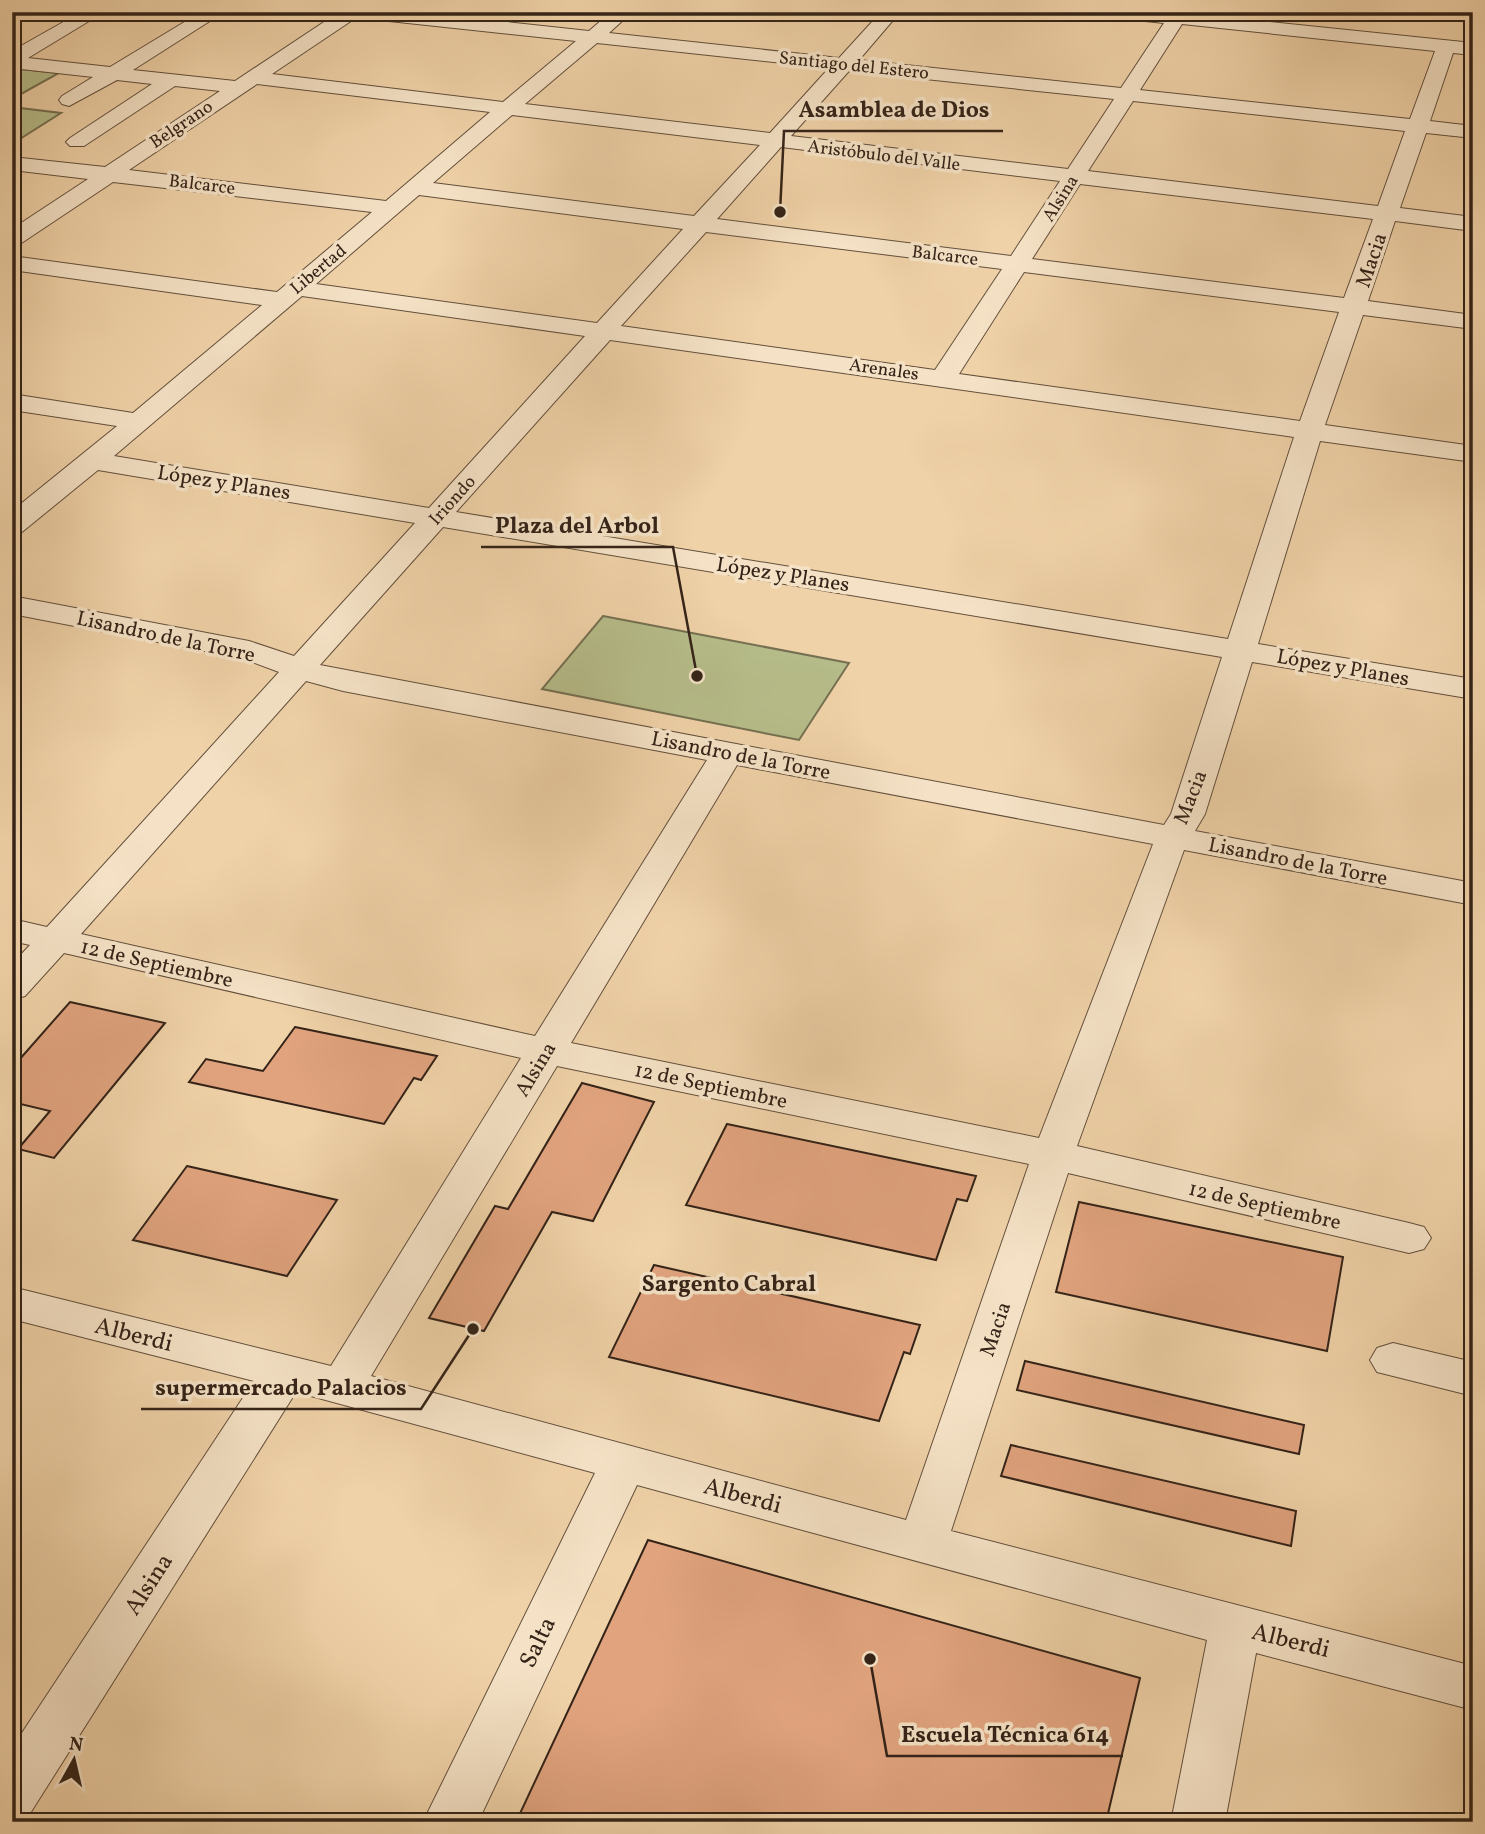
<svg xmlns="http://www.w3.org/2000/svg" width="1485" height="1834" font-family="Vollkorn,serif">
	<rect width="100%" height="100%" fill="#f0d2a8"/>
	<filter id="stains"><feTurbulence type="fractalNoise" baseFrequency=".00286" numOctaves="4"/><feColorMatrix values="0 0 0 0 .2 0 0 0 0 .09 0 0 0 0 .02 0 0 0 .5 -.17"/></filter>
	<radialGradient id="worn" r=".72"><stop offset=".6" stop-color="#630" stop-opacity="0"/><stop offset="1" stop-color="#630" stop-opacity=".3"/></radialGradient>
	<g fill="#b6bd8a" stroke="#757051" stroke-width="2">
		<polygon points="12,68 59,73 12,99"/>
		<polygon points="12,107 61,113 12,144"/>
		<polygon points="603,616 849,663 799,740 542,689"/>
	</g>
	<g fill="#e0a37e" stroke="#342318" stroke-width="2">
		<polygon points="70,1002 165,1023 54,1158 18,1149 50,1111 12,1102 12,1068"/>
		<polygon points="295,1027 437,1056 421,1080 414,1078 384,1124 189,1082 206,1059 263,1071"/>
		<polygon points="582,1083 654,1102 593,1221 552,1212 484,1331 429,1318 495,1206 508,1209"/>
		<polygon points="727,1124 976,1176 967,1201 957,1199 936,1260 686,1205"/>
		<polygon points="187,1166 337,1200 287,1276 133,1240"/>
		<polygon points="1079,1202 1343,1257 1327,1351 1056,1292"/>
		<polygon points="654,1265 920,1325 910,1354 904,1352 879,1421 609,1357"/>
		<polygon points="1025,1361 1304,1425 1299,1454 1017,1390"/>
		<polygon points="1011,1445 1296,1511 1291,1546 1001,1476"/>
		<polygon points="648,1540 1140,1678 1106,1822 516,1822"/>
	</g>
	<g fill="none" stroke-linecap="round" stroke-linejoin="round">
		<defs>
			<g id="street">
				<path d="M81,12H104L28,58L110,67L201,12H224L133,70L235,81L339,12H415L589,31L611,12H632L609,33L839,58L881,12H900L859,60L1121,88L1164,23L1117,18L1108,12H1173L1473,43V55L1453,53L1430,121L1473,126V138L1426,133L1400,208L1473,217V231L1395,221L1368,301L1473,315V329L1363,315L1325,425L1473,446V462L1320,441L1258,644L1473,679V699L1252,662L1205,814L1195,831L1473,883V905L1184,850L1077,1146L1409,1223L1424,1227L1431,1238L1424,1249L1409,1253L1068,1173L951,1531L1473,1666V1710L1256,1653L1225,1822H1171L1207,1640L637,1485L478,1822H423L595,1473L296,1392L31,1812L12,1819V1748L254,1381L12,1319V1287L331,1366L521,1058L64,953L25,996L12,1000V964L30,945L12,941V919L47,927L279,672L241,658L12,614V596L249,641L294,656L415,523L98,470L22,532L12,535V511L117,426L12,410V394L133,413L262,305L12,270V256L277,292L372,212L113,182L20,244L12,246V229L88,179L12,170V157L105,167L220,91L175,86L84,146H70L66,142L70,138L152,84L117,80L69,106L62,104L59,100L62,96L93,77L12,68V51ZM357,17L361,18L576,41L503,102L272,74ZM1182,24L1435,51L1410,119L1140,90ZM597,43L829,68L770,133L525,104ZM849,71L1114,99L1068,169L791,136ZM257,84L490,112L386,201L129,170ZM1133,101L1405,131L1378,206L1088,171ZM512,115L760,145L694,216L433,183ZM781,147L1060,181L1011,256L717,219ZM1080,184L1373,219L1344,298L1032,259ZM419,195L683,229L597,323L316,284ZM706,232L1002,269L935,370L621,326ZM1024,272L1339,312L1300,421L959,374ZM302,296L585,336L429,508L114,456ZM610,340L1294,437L1228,639L456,512ZM443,527L1222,657L1171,814L1164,825L320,665ZM306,681L343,691L707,760L535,1036L81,934ZM737,765L1153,844L1039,1138L571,1043ZM557,1066L1029,1164L906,1520L371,1376Z"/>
				<polygon points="1393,1343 1473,1362 1473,1396 1377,1372 1370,1360 1377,1348"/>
			</g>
		</defs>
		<use href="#street" stroke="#634f3c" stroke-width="2"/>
		<use href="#street" fill="#f5e2c6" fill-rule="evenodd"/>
	</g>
	<g text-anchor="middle" stroke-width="7" stroke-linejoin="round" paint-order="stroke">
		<g font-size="18" fill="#342318" stroke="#f5e2c6">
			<text transform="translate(854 65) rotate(6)" y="6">Santiago del Estero</text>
			<text transform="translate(181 124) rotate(-34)" y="6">Belgrano</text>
			<text transform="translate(884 155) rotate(7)" y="6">Aristóbulo del Valle</text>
			<text transform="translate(202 184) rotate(7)" y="6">Balcarce</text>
			<text transform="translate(1060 198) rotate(-58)" y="6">Alsina</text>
			<text transform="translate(945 255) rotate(7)" y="6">Balcarce</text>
			<text transform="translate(318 269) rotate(-40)" y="6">Libertad</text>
			<text transform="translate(884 369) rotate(8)" y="6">Arenales</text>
			<text transform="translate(452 500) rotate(-48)" y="6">Iriondo</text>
		</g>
		<g font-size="21" fill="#342318" stroke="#f5e2c6">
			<text transform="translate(1371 260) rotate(-71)" y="7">Macia</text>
			<text transform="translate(224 482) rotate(9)" y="7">López y Planes</text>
			<text transform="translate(783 574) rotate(9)" y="7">López y Planes</text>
			<text transform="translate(166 636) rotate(12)" y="7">Lisandro de la Torre</text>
			<text transform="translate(1343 667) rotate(10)" y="7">López y Planes</text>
			<text transform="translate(741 755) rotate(11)" y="7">Lisandro de la Torre</text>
			<text transform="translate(1190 797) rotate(-68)" y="7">Macia</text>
			<text transform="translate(1298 861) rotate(11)" y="7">Lisandro de la Torre</text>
			<text transform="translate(157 963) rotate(13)" y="7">12 de Septiembre</text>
			<text transform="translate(535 1069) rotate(-59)" y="7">Alsina</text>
			<text transform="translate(711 1085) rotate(12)" y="7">12 de Septiembre</text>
			<text transform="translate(1265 1205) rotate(13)" y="7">12 de Septiembre</text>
			<text transform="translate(995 1329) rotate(-71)" y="7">Macia</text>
		</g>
		<g font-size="23" font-weight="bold" fill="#342318" stroke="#f5e2c6">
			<text x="729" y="1291">Sargento Cabral</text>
		</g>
		<g font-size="24" fill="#342318" stroke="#f5e2c6">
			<text transform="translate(134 1334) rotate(14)" y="8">Alberdi</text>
			<text transform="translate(743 1495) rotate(15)" y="8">Alberdi</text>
			<text transform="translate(148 1584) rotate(-57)" y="8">Alsina</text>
			<text transform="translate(1291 1640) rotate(14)" y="8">Alberdi</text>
			<text transform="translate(537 1642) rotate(-64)" y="8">Salta</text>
		</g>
	</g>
	<path fill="none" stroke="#342318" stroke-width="2.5" d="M780 212L784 131H1003M697 676L673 547H481M473 1329L421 1409H141M870 1659L887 1756H1123"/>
	<g fill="#342318" stroke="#f5e2c6" stroke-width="2.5">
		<circle cx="780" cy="212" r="7"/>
		<circle cx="697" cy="676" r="7"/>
		<circle cx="473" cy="1329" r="7"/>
		<circle cx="870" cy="1659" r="7"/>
	</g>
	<g font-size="23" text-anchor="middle" font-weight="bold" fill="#342318" stroke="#f5e2c6" stroke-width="7" stroke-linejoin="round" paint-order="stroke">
		<text x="894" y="117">Asamblea de Dios</text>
		<text x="577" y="533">Plaza del Arbol</text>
		<text x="281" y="1395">supermercado Palacios</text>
		<text x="1005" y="1742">Escuela Técnica 614</text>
	</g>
	<rect width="1485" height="1834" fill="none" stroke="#f0d2a8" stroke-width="42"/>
	<rect x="14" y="14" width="1457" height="1806" fill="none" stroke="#342318" stroke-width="3.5"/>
	<rect x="21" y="21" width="1443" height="1792" fill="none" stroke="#342318" stroke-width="2"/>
	<g transform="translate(74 1760) rotate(8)" stroke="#f5e2c6" stroke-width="5" paint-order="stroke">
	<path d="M0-5L12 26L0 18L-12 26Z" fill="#342318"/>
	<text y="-10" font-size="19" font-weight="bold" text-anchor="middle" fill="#342318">N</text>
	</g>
	<rect width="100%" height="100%" filter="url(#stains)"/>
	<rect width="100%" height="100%" fill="url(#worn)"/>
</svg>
